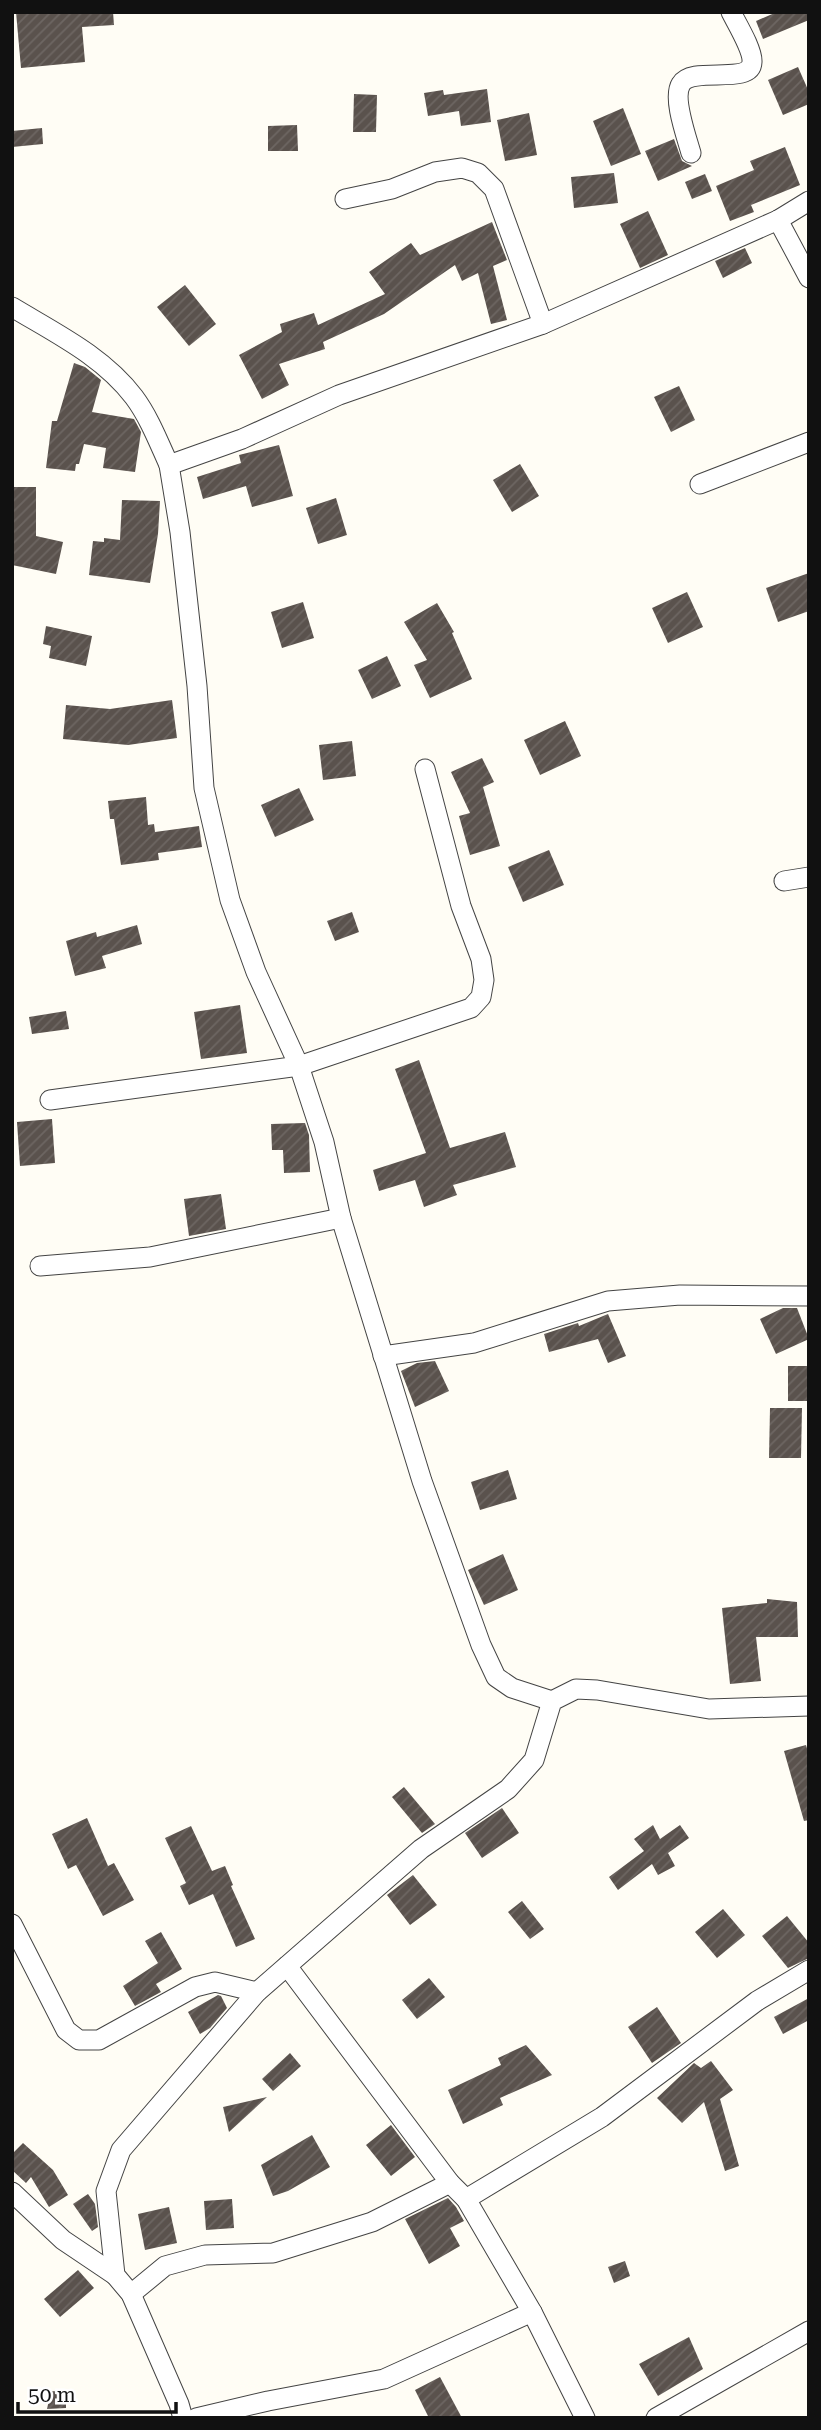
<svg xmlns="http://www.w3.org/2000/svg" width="821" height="2430" font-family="'Roboto Serif',serif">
	<defs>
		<pattern id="building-hatch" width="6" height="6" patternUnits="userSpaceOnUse" patternTransform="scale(1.75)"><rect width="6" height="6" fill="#5a524d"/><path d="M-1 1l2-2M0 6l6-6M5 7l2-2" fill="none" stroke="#6d6662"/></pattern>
	</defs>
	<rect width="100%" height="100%" fill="#fffdf5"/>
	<g fill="url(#building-hatch)">
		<polygon points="16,12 113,12 114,25 82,27 85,62 21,68"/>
		<polygon points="777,12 809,12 809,20 763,39 756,21"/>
		<polygon points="798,67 809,92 809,104 783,115 768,80"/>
		<polygon points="487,89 491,122 461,126 459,111 428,116 424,93 443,90 444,95"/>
		<polygon points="354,94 377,95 376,132 353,132"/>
		<polygon points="623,108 641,154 611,166 593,121"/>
		<polygon points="529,113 537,155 505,161 497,120"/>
		<polygon points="297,125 298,151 268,151 268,126"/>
		<polygon points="42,128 43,144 12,147 12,131"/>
		<polygon points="674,139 682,161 692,166 658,181 645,151"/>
		<polygon points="785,147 800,185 751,205 754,212 730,221 716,186 754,170 750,161"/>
		<polygon points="614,173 618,203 574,208 571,177"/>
		<polygon points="705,174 712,191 692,199 685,182"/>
		<polygon points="648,211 668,255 640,268 620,224"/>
		<polygon points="492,222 507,260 493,266 507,320 491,324 478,273 462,281 455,265 384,314 323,342 325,349 279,364 289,385 262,399 239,355 282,332 280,324 314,313 318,325 385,294 369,272 411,243 420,255"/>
		<polygon points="745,248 752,263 723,278 715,261"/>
		<polygon points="185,285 216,324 189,346 157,307"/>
		<polygon points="74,363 85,367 101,380 92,412 134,419 141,432 135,472 103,468 106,448 84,444 79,464 76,464 75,471 46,468 52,421 57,421"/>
		<polygon points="679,386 695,420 671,432 654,397"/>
		<polygon points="279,445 293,496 252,507 246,486 203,499 197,477 241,463 239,455"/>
		<polygon points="520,464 539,496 512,512 493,480"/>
		<polygon points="12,487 36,487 36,536 63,542 56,574 12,565"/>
		<polygon points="336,498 347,535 318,544 306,508"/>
		<polygon points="122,500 160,501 158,534 150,583 89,575 93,541 104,542 104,538 120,540"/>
		<polygon points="809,573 809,611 778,622 766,588"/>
		<polygon points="687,592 703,627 668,643 652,608"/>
		<polygon points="303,602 314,638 282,648 271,612"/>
		<polygon points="437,603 454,632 452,633 472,679 430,698 414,665 427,660 404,622"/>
		<polygon points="46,626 92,636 86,666 49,658 51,646 43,644"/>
		<polygon points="387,656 401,686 372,699 358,670"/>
		<polygon points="172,700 177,738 128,745 63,739 66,705 110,709"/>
		<polygon points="565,721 581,756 540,775 524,740"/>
		<polygon points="352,741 356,776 323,780 319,745"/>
		<polygon points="482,758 494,782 483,787 500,846 470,855 459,816 470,813 451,772"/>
		<polygon points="299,788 314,820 275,837 261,805"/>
		<polygon points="146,797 148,825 154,824 155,832 199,826 202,847 158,853 159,860 121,865 114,819 110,819 108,801"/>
		<polygon points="549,850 564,885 523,902 508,867"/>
		<polygon points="352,912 359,932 335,941 327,921"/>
		<polygon points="137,925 142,944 102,956 106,968 75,976 66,941 96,932 97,937"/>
		<polygon points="240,1005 247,1053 201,1059 194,1012"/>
		<polygon points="66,1011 69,1029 32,1034 29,1017"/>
		<polygon points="419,1060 450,1148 505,1132 516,1167 453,1185 457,1195 424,1207 415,1180 379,1191 373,1170 426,1153 395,1069"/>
		<polygon points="52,1119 55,1163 20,1166 17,1122"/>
		<polygon points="305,1123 309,1135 310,1172 284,1173 283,1150 272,1150 271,1124"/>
		<polygon points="221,1194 226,1229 189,1236 184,1199"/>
		<polygon points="783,1308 797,1308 809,1339 776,1354 760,1319"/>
		<polygon points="608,1314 626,1356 608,1363 598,1339 549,1352 544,1334 578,1323 579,1326"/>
		<polygon points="435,1361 449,1391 415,1407 401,1371 417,1363"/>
		<rect x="788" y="1366" width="21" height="35"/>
		<polygon points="770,1408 802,1408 801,1458 769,1458"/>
		<polygon points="508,1470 517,1499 480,1510 471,1482"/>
		<polygon points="503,1554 518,1590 484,1605 468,1570"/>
		<polygon points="767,1599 797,1602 798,1637 756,1637 761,1681 730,1684 722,1608 767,1603"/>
		<polygon points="806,1745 809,1756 809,1820 804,1821 784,1751"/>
		<polygon points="404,1787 435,1824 422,1833 392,1797"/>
		<polygon points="502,1808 519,1833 482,1858 465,1833"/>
		<polygon points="87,1818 108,1866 114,1863 134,1900 103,1916 76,1865 68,1869 52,1834"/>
		<polygon points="653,1825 660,1839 680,1825 689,1838 668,1853 675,1866 658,1875 652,1864 618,1890 609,1877 644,1851 634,1839"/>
		<polygon points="191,1826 212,1871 225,1866 233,1885 231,1886 255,1939 236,1947 213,1894 189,1905 180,1886 186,1883 165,1838"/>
		<polygon points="413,1875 437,1905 410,1925 387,1895"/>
		<polygon points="522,1901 544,1929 530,1939 508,1912"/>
		<polygon points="723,1909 745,1935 717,1958 695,1932"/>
		<polygon points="787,1916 809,1943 809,1958 788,1968 762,1936"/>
		<polygon points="161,1932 182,1969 156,1984 161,1992 135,2006 123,1986 158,1963 145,1941"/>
		<polygon points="429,1978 445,1997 417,2019 402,2000"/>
		<polygon points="218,1995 221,1996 227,2008 210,2028 200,2034 188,2012"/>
		<polygon points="809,1998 809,2020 783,2034 774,2017"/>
		<polygon points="657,2007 681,2043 652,2063 628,2027"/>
		<polygon points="526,2045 552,2075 500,2098 503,2105 463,2124 448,2090 501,2065 498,2058"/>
		<polygon points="290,2053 301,2066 273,2091 262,2079"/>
		<polygon points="711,2061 733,2090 720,2099 739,2166 725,2171 704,2102 682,2123 657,2098 694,2063 701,2068"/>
		<polygon points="267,2097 229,2132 223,2107"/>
		<polygon points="391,2125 415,2157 391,2176 366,2145"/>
		<polygon points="312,2135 330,2167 288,2191 273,2196 261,2165"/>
		<polygon points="23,2143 53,2170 68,2195 49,2207 31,2177 26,2183 12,2170 12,2154"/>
		<polygon points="88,2194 95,2204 98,2227 92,2231 73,2204"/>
		<polygon points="448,2198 456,2207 464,2221 450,2228 460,2246 429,2264 405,2219"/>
		<polygon points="232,2199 234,2228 206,2230 204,2201"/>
		<polygon points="169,2207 177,2243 145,2250 138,2214"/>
		<polygon points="625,2261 630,2276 614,2283 608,2267"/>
		<polygon points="78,2270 94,2288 60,2317 44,2299"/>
		<polygon points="689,2337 703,2369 658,2396 639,2364"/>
		<polygon points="440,2377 462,2418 429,2418 415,2390"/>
		<polygon points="51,2391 66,2392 66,2408 47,2409"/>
	</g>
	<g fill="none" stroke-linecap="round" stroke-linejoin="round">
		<defs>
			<g id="minor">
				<path d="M691,153C687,138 672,98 681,84C692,65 751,86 752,62C753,50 737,24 731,12"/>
				<polyline points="345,199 392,189 435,172 462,168 478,173 494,189 543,324"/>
				<polyline points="778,220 809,278"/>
				<path d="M12,307C55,333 103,356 134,397C149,417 159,443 169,465L242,439L339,395L543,324L778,220L809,201"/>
				<polyline points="169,465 180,532 197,686 204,788 230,900 256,972 299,1066 324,1142 341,1218 422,1481 481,1645 496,1677 512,1688 552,1701"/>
				<polyline points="700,484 809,442"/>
				<polyline points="784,881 809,877"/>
				<polyline points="50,1100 299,1066 471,1008 481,997 484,980 481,959 461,906 425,769"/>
				<polyline points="40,1266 150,1257 341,1218"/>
				<polyline points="383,1356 474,1343 608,1301 680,1295 809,1296"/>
				<polyline points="12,1924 66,2030 79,2040 99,2040 195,1987 215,1982 257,1992"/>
				<polyline points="287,1966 450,2183 466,2199 532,2312 585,2418"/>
				<polyline points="12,2192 63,2240 115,2275"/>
				<polyline points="466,2199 602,2117 757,2001 809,1970"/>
				<polyline points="131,2294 165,2266 205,2255 273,2253 372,2222 450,2183"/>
				<polyline points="183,2418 179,2404 131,2294 115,2275 106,2191 121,2150 257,1992 421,1849 508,1789 534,1760 552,1701 576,1689 597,1690 709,1709 809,1706"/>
				<polyline points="196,2418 268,2401 384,2379 532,2312"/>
				<polyline points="656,2418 809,2331"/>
			</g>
		</defs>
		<use href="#minor" stroke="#444" stroke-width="21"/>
		<use href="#minor" stroke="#fff" stroke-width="19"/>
	</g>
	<rect width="821" height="2430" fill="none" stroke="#111111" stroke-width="28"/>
	<path d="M18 2402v10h158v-10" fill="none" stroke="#111111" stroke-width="3.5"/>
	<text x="28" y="2402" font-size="21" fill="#111111" stroke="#ffffff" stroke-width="5" paint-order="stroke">50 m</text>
</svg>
